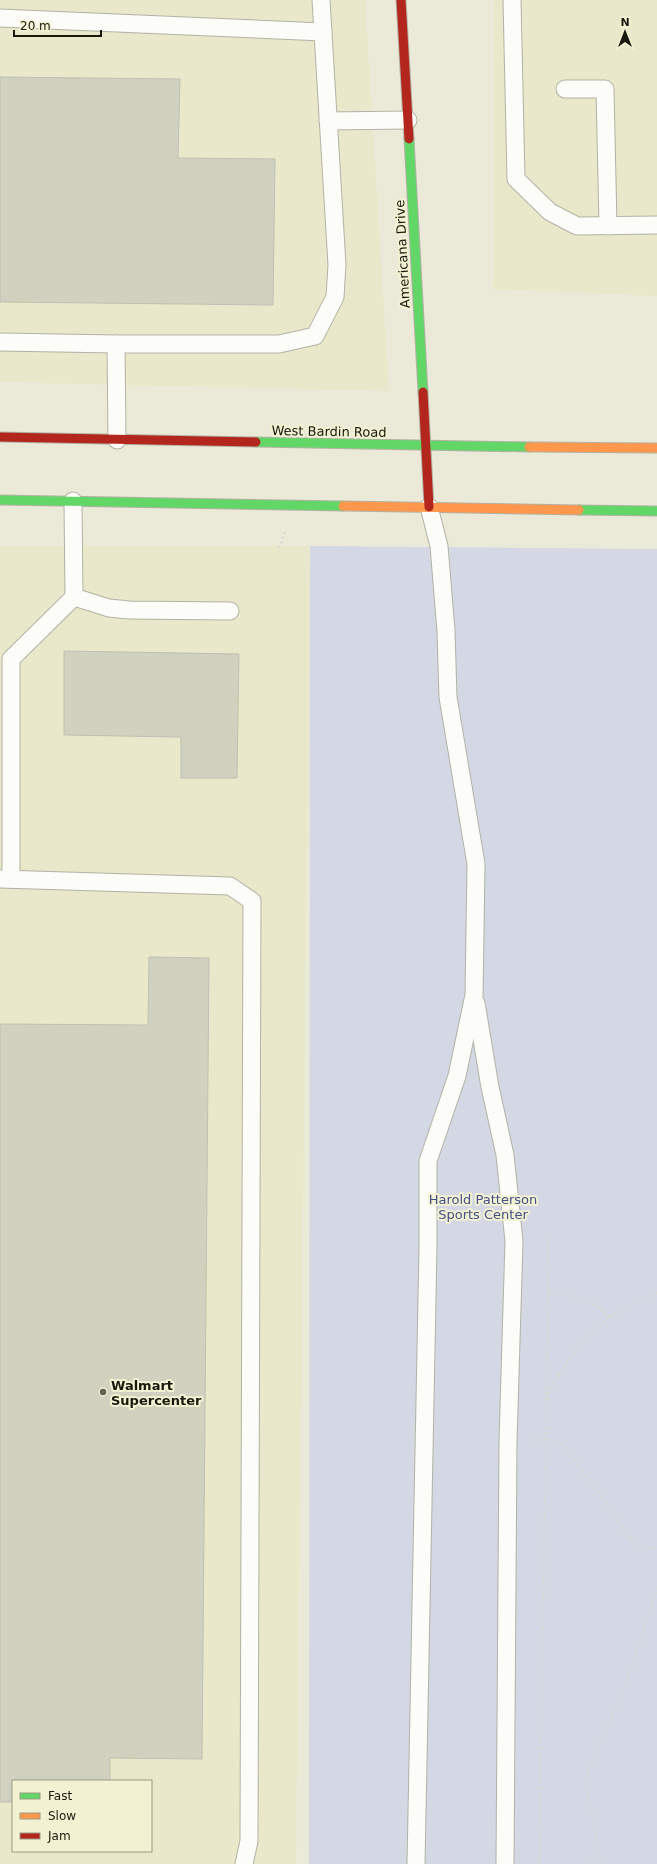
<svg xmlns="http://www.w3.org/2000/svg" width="657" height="1864" font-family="'DejaVu Sans',sans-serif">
	<rect width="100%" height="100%" fill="#ebead9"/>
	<g fill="#e9e8cb" fill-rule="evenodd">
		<polygon points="0,0 365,0 389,391 0,382"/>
		<polygon points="494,0 657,0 657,296 493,289"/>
		<path d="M0,546H310L296,1864H0ZM13,1781H151V1851H13Z"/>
	</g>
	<polygon fill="#d3d8e4" points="310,546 657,549 657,1864 309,1864"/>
	<g fill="#d1d1bf" stroke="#c0c0b2">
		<polygon points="0,77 180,79 178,158 275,159 273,305 0,302"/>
		<polygon points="64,651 239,654 237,778 181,778 181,737 64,735"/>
		<polygon points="149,957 209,958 202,1759 110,1758 110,1781 13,1781 13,1802 0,1802 0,1024 148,1025"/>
	</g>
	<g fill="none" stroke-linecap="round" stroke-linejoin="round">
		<defs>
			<g id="lane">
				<polyline points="512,0 516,179 550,212 577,226 657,225"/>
				<polyline points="0,18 323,32"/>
				<polyline points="565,89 605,89 608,226"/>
				<polyline points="328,121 408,120"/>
				<polyline points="0,342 116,344"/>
				<polyline points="117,440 116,344 279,344 315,336 335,297 337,265 321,0"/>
				<polyline points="74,597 109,608 129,610 230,611"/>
				<polyline points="0,879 230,886 252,901 249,1841 244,1864"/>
				<polyline points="11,879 11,659 74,597 73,501"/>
				<polyline points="476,1003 490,1087 505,1155 514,1241 508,1441 505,1864"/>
				<polyline points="416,1864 428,1246 428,1161 457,1076 474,995 476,864 448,697 446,631 439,546 429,507"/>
			</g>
			<g id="fast">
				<polyline points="409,139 423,392"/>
				<polyline points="256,442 529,447"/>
				<polyline points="0,500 343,506"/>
				<polyline points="579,510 657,511"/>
			</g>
			<g id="slow">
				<polyline points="529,447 657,448"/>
				<polyline points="343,506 579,510"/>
			</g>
			<g id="jam">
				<polyline points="401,0 409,139"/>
				<polyline points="423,392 429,507"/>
				<polyline points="0,437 256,442"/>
			</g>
		</defs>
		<use href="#lane" stroke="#b3b2a5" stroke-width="19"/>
		<use href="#fast" stroke="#b3b2a5" stroke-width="11"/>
		<use href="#slow" stroke="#b3b2a5" stroke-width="11"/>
		<use href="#jam" stroke="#b3b2a5" stroke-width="11"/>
		<g stroke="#dbdbd5" stroke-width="2.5" stroke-dasharray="2 3" stroke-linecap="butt">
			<polyline points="279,548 285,532"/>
			<path d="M549,1293C574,1296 591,1299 610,1317"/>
			<path d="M548,1393C564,1366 583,1335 610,1317C624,1308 641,1300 657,1293"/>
			<polyline points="532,1440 547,1440 560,1442 599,1493 638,1549 657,1549"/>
			<polyline points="539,1864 549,1237"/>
			<polyline points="591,1864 600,1860"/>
			<polyline points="602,1864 600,1860 585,1780 628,1678 657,1588"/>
		</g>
		<use href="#lane" stroke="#fcfcf9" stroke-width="17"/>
		<use href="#fast" stroke="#63d668" stroke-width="9"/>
		<use href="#slow" stroke="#ff974d" stroke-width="9"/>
		<use href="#jam" stroke="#b3261e" stroke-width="9"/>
	</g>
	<circle fill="#626254" stroke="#f2f1d2" stroke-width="1.5" cx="103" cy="1392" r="4"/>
	<g text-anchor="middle" stroke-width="4" stroke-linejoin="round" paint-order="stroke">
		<g font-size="13" fill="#18180d" stroke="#f2f1d2">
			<text transform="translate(402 254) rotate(-93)" y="5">Americana Drive</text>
			<text transform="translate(329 431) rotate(1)" y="5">West Bardin Road</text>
		</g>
		<g font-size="13" fill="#44508a" stroke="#f2f1d2">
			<text x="483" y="1204">Harold Patterson<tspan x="483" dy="15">Sports Center</tspan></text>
		</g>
		<g font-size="13" font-weight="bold" fill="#18180d" stroke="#f2f1d2" text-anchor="start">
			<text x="111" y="1390">Walmart<tspan x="111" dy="15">Supercenter</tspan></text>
		</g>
	</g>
	<rect x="12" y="1780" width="140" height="72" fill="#f2f1d2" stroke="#9b9a83"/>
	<rect x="20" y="1793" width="20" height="6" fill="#63d668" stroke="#9b9a83"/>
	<text x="48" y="1800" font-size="12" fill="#18180d">Fast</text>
	<rect x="20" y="1813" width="20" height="6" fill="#ff974d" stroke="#9b9a83"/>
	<text x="48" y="1820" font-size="12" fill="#18180d">Slow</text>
	<rect x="20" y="1833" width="20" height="6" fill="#b3261e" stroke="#9b9a83"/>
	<text x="48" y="1840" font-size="12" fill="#18180d">Jam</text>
	<g transform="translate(625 32)" stroke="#f2f1d2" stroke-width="3" paint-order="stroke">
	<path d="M0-3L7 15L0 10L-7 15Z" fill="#18180d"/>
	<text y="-6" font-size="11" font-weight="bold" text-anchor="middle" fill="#18180d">N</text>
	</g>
	<path d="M14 30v6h87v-6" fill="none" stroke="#18180d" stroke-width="2"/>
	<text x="20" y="30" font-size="12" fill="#18180d" stroke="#f2f1d2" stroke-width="3" paint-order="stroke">20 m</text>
</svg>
